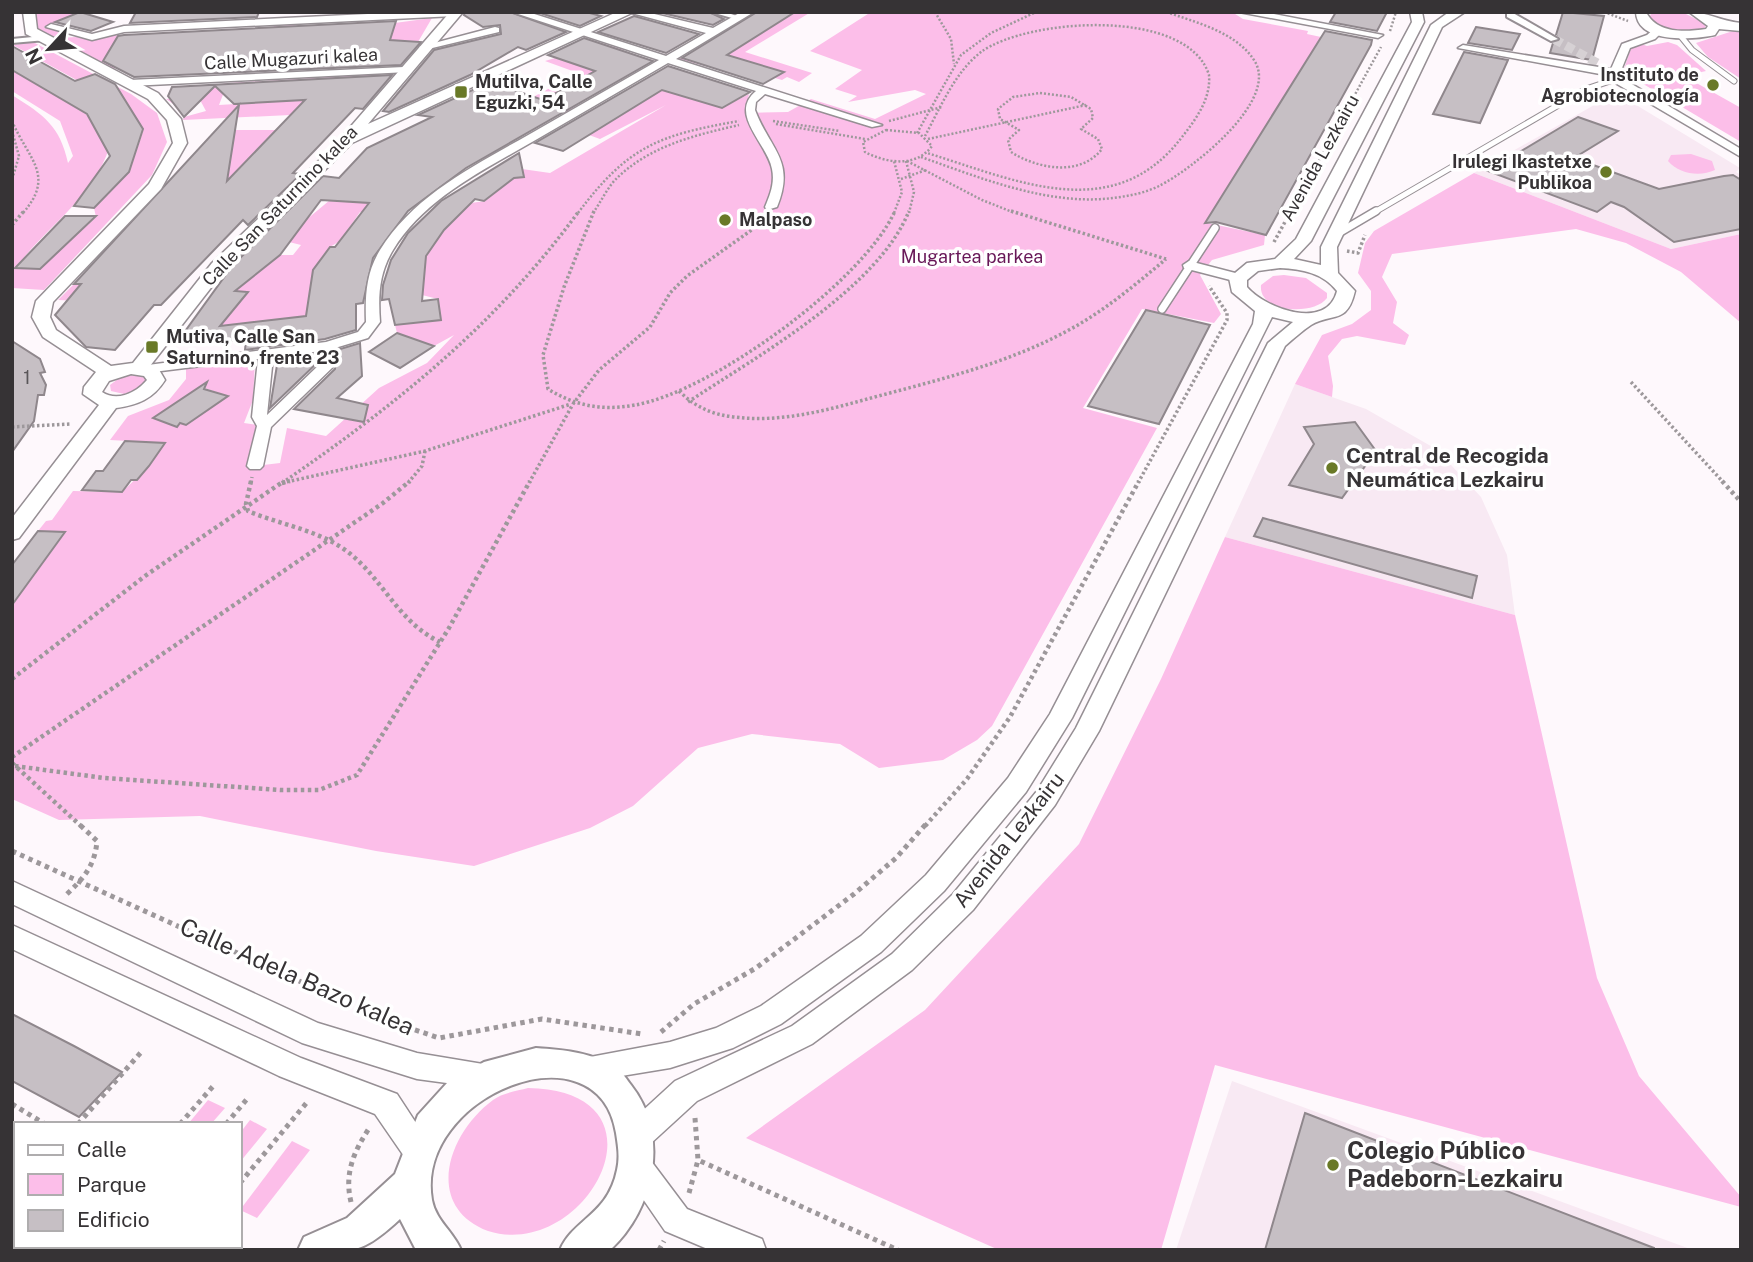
<svg xmlns="http://www.w3.org/2000/svg" width="1753" height="1262" font-family="'Public Sans',sans-serif">
	<rect width="100%" height="100%" fill="#fef8fc"/>
	<g fill="#f8e9f3">
		<polygon points="1612,95 1628,100 1740,168 1736,172 1741,175 1741,234 1671,249 1474,173"/>
		<polygon points="1295,384 1366,409 1436,449 1481,497 1507,555 1515,615 1225,537"/>
		<polygon points="1232,1081 1693,1250 1176,1250"/>
	</g>
	<g fill="#fcbee9" fill-rule="evenodd">
		<polygon points="36,12 80,12 44,27 70,35 46,37 34,29"/>
		<polygon points="791,12 811,12 745,52 812,73 799,82 787,77 782,80 768,76 777,70 751,62 733,73 678,59 684,56 708,63 714,39 741,46"/>
		<path d="M871,12H1232L1243,19L1308,31L1307,34L1321,37L1207,223L1265,235L1264,245L1212,260L1200,275L1221,314L1214,323L1142,309L1083,408L1157,428L992,726L977,740L943,760L879,768L840,744L752,734L698,748L633,806L590,828L474,866L376,851L200,816L59,820L12,799V589L23,590L65,533L38,531L46,521L52,520L73,491L122,492L149,466L165,443L110,440L128,416L169,400L186,379V367L255,361L253,400L244,423L264,426L255,466L280,463L287,428L326,436L379,388L427,363L454,335L434,346L397,333L395,325L441,319L438,299L422,295L423,260L443,232L471,203L485,201L500,189L491,181L524,177L522,169L550,173L666,105L600,139L589,135L668,86L722,108L749,94L745,113L788,112L811,99L875,119L926,94L915,90L848,102L857,96L835,89L862,70L810,51ZM205,388L227,396L168,418H154L188,394L193,396Z"/>
		<path d="M1653,12L1684,13L1706,24L1705,28C1687,37 1663,30 1647,19Z"/>
		<polygon points="432,18 418,42 390,40 129,63 113,69 56,38 77,37 92,41 119,34 112,47 269,39 274,26 295,25 290,37"/>
		<polygon points="1736,30 1741,31 1741,79 1708,57 1696,43"/>
		<polygon points="591,40 624,50 614,54 596,72 621,79 607,88 579,80 554,94 582,102 565,113 538,104 535,128 524,135 497,127 469,144 495,152 485,159 458,149 368,212 360,212 340,241 330,247 321,258 311,284 312,315 232,328 219,327 247,292 216,290 277,255 293,255 301,245 289,242 306,220 330,200 519,92 535,96 578,73 545,61 555,58 572,63"/>
		<path d="M33,42L131,94L157,113L167,142L152,175L44,290L12,288V95C44,115 60,126 68,163L73,156L60,121L12,91V70L86,114L98,134L112,137C99,196 49,222 16,268L40,269L96,217L94,208L130,170L143,131L131,110L13,45Z"/>
		<polygon points="1668,42 1677,45 1706,71 1684,76 1741,108 1741,142 1623,72 1631,48 1641,44 1647,46"/>
		<polygon points="381,74 373,84 224,92 219,105 321,99 311,114 183,120 184,117 206,111 200,100 175,105 166,99 196,97 202,88 227,83"/>
		<polygon points="235,130 276,130 130,303 58,300 74,284 107,285 227,153"/>
		<path d="M1691,154L1712,161L1715,170C1700,177 1679,174 1668,161L1671,155Z"/>
		<polygon points="1474,173 1671,249 1741,234 1741,323 1681,272 1626,243 1576,229 1392,254 1382,277 1397,302 1393,323 1409,335 1405,345 1357,336 1342,339 1328,356 1333,386 1332,397 1295,384 1322,335 1352,324 1371,310 1371,291 1358,273 1365,243 1374,231"/>
		<path d="M1284,275L1306,278L1327,293V298C1314,316 1258,313 1261,285L1273,276Z"/>
		<polygon points="139,375 146,379 141,388 124,394 111,391 110,385 122,376"/>
		<polygon points="1225,537 1515,615 1597,978 1639,1076 1741,1197 1741,1207 1215,1065 1161,1250 999,1250 746,1138 925,1010 1079,844 1161,679"/>
		<path d="M528,1088C678,1091 587,1262 488,1231C423,1206 448,1133 493,1100C502,1093 517,1091 528,1088Z"/>
		<polygon points="208,1100 225,1108 211,1124 188,1124"/>
		<polygon points="250,1120 267,1129 240,1162 240,1133"/>
		<polygon points="292,1141 310,1150 257,1218 240,1210"/>
	</g>
	<g fill="#c6bfc4" stroke="#8f878c" stroke-width="2" fill-rule="evenodd">
		<polygon points="80,12 113,22 91,31 55,22"/>
		<polygon points="136,12 259,12 257,17 130,23"/>
		<polygon points="465,12 510,12 566,32 526,50 518,47 470,75 389,112 383,111 434,50 501,34 500,25 483,27 464,15"/>
		<polygon points="537,12 586,12 601,16 580,26"/>
		<polygon points="658,12 709,12 724,19 713,25"/>
		<polygon points="757,12 795,12 727,55 784,72 763,84 682,58"/>
		<polygon points="1336,12 1387,12 1377,31 1330,22"/>
		<polygon points="1563,12 1604,16 1592,60 1550,53 1553,43 1560,40 1556,35"/>
		<polygon points="634,16 699,34 666,53 598,32"/>
		<polygon points="396,21 390,40 421,42 401,65 134,77 103,61 118,36 124,35"/>
		<polygon points="1476,27 1520,34 1512,50 1468,43"/>
		<polygon points="1325,31 1372,40 1371,45 1266,235 1216,222 1205,223"/>
		<path d="M584,38L653,61L466,168L408,211L373,258L363,303L356,304V330L325,339L245,350L246,340L178,341L233,265L323,176L339,178L367,148L432,117L418,115L490,82L543,100L595,71L548,55ZM321,200L369,203L335,247H330L313,270L306,316L220,326L248,292L235,291L280,255Z"/>
		<polygon points="12,46 75,81 95,74 115,84 143,129 129,172 94,208 74,206 110,156 87,114 12,70"/>
		<polygon points="1464,52 1508,60 1480,123 1433,114"/>
		<polygon points="668,66 750,92 722,108 662,90 563,151 535,143"/>
		<polygon points="392,75 363,109 355,108 293,173 301,174 248,225 243,220 161,305 154,305 115,350 86,347 55,315 81,284 74,284 239,105 227,181 305,100 234,104 215,86 184,117 168,96 172,87"/>
		<polygon points="1578,117 1618,131 1574,158 1659,189 1724,176 1733,175 1741,180 1741,229 1674,242 1624,207 1611,202 1597,212 1488,171"/>
		<polygon points="519,153 524,177 514,178 484,201 475,199 444,230 426,256 422,301 438,299 441,320 395,325 389,299 382,300 383,285 391,260 408,233 441,201"/>
		<polygon points="65,216 96,216 40,269 15,268"/>
		<polygon points="1146,310 1210,325 1159,424 1088,406"/>
		<polygon points="397,333 434,346 400,368 369,352"/>
		<polygon points="12,341 40,359 45,372 40,373 46,385 44,395 38,395 34,421 12,452"/>
		<polygon points="360,343 362,376 337,398 368,405 364,422 294,409 335,369 337,350"/>
		<polygon points="318,354 318,362 270,408 278,359"/>
		<polygon points="207,382 204,389 228,396 186,425 180,423 177,427 153,418"/>
		<polygon points="1355,422 1376,451 1342,498 1289,485 1314,444 1304,427"/>
		<polygon points="125,441 165,443 149,466 137,480 131,480 122,492 82,490 96,471 103,471"/>
		<polygon points="1263,518 1477,576 1472,598 1254,536"/>
		<polygon points="38,531 65,532 12,605 12,565"/>
		<polygon points="12,1014 74,1046 122,1072 79,1117 12,1081"/>
		<polygon points="1305,1113 1654,1248 1654,1250 1265,1250"/>
	</g>
	<g fill="none" stroke-linecap="round" stroke-linejoin="round">
		<polyline stroke="#d6d1d4" stroke-width="9" stroke-dasharray="9 4.5" stroke-linecap="butt" points="1554,39 1599,64"/>
		<defs>
			<g id="service-far1">
				<polyline points="1679,34 1692,50 1734,81"/>
				<polyline points="1373,213 1586,89 1610,81 1615,73"/>
			</g>
			<g id="service">
				<polyline points="1337,234 1376,211"/>
				<polyline points="1162,309 1215,228"/>
			</g>
			<g id="pedestrian">
				<polygon points="711,12 725,12 743,18 739,20"/>
				<polygon points="1507,13 1513,13 1558,39 1551,41 1507,17"/>
				<polygon points="43,36 47,38 46,40 12,43 12,39"/>
			</g>
			<g id="minor">
				<polygon points="409,12 460,13 455,16 124,32 92,40 46,27 51,24 92,34 124,26"/>
				<path d="M512,12H528L666,56L706,33L628,12H646L713,28L741,12H754L676,59L882,125L872,127L765,94L756,102L755,110C770,150 796,160 777,207L767,210L765,207C770,195 775,183 772,169C767,143 728,114 756,91L668,63C625,88 582,113 539,138C488,168 425,197 393,250C379,273 378,296 380,322L368,338L335,348L333,367L271,427L263,466L260,469H250L247,466L257,426L252,417L258,359L145,373L138,369L140,366L326,342L358,332L366,322C365,296 366,273 380,250C414,195 475,165 530,134C573,109 616,85 659,60ZM321,351V363L267,415L273,357Z"/>
				<polygon points="1239,12 1263,12 1383,35 1378,38"/>
				<polygon points="495,27 499,28 499,32 424,50 419,47"/>
				<polygon points="1655,28 1664,30 1655,39 1630,48 1620,73 1625,80 1741,149 1741,157 1617,84 1611,76 1458,48 1463,45 1611,69 1622,44 1647,35"/>
				<polygon points="404,67 409,70 408,72 130,86 125,83 130,80"/>
				<polygon points="1189,261 1243,275 1245,278 1238,282 1184,268 1183,265"/>
			</g>
			<g id="tertiary">
				<path d="M23,12H35L37,29L158,93L181,119L187,143L161,189L53,302L50,317L56,330L111,366L133,363L212,263L333,147L450,12H463L368,124L617,12H634L352,143L224,271L150,366L158,368L165,380C153,399 138,405 116,408L19,538L12,540V518L99,405L83,394L84,387L96,372L43,337L32,317L36,301L149,184L173,143L167,120L148,99L26,34ZM131,374L144,376L147,380C136,393 117,402 102,392L109,381Z"/>
				<path d="M1410,12H1422L1424,22L1311,241L1294,259L1321,265V247L1431,25L1449,12H1465L1442,27L1337,247L1338,273L1355,291C1347,325 1333,312 1311,325C1302,331 1293,339 1285,346L1099,731L1055,805L973,910L912,970L812,1044L697,1101L649,1145L638,1149L627,1145L623,1135L627,1125L675,1081L792,1026L892,954L953,894L1037,791L1076,728L1268,343L1293,322L1272,317L1072,718L1026,792L944,891L881,952L781,1024L733,1048L670,1068L585,1082L574,1078L570,1069L574,1060L670,1042L716,1028L761,1006L861,936L926,875L1008,778L1050,714L1253,324L1255,311L1232,292L1229,278L1247,263L1275,259L1296,239L1412,22ZM1280,268C1302,269 1323,273 1337,291C1327,331 1266,309 1247,287V280L1258,271Z"/>
				<path d="M1636,12H1646C1657,34 1685,32 1706,29L1708,26L1689,12C1708,12 1720,21 1741,23V31L1719,29L1715,35C1693,40 1637,44 1636,12Z"/>
				<polygon points="12,881 318,1023 417,1053 495,1066 499,1075 495,1084 484,1088 417,1079 302,1043 12,904"/>
				<polygon points="12,925 301,1058 397,1094 433,1149 428,1159 417,1163 406,1159 375,1114 279,1076 12,949"/>
				<polygon points="637,1152 648,1157 687,1209 762,1239 766,1250 710,1250 665,1231 621,1167 626,1157"/>
			</g>
			<path id="secondary" d="M536,1048C565,1050 592,1052 618,1069C623,1073 627,1080 631,1085C670,1134 655,1209 610,1250H560C573,1219 608,1215 617,1170C620,1157 618,1146 616,1133C598,1022 414,1096 432,1200C436,1221 453,1231 461,1250H416L400,1219C358,1258 353,1250 298,1250L304,1237L347,1218L395,1174L418,1115L447,1083L484,1062Z"/>
		</defs>
		<use href="#service-far1" stroke="#968f94" stroke-width="7"/>
		<use href="#service" stroke="#968f94" stroke-width="10"/>
		<use href="#pedestrian" stroke="#968f94" stroke-width="4"/>
		<use href="#minor" stroke="#968f94" stroke-width="3"/>
		<use href="#tertiary" stroke="#968f94" stroke-width="3"/>
		<use href="#secondary" stroke="#968f94" stroke-width="4"/>
		<g stroke="#9d989b" stroke-width="2.5" stroke-dasharray="2 2" stroke-linecap="butt">
			<polyline points="935,12 951,39 954,64"/>
			<polyline points="1604,12 1628,21"/>
			<polyline points="1390,31 1396,12"/>
			<path d="M1040,93L1071,97L1091,109L1093,118L1081,129L1098,139L1102,149C1080,177 1038,169 1011,152L1008,140L1019,130L1000,119L998,109L1013,97Z"/>
			<path d="M12,121C28,159 56,175 23,213"/>
			<polyline points="773,121 840,131"/>
			<polyline points="889,121 942,107"/>
			<polyline points="776,124 865,139"/>
			<path d="M886,130L919,133L932,146C916,168 886,163 865,152L863,142Z"/>
			<polyline points="12,131 19,156 12,180"/>
			<polyline points="917,133 961,55 991,33 1036,12"/>
			<path d="M925,136C940,108 955,72 981,52C1028,18 1188,7 1209,75C1211,99 1196,119 1182,137C1113,228 1013,179 927,153"/>
			<polyline points="928,139 1086,105"/>
			<path d="M921,157C981,178 1048,206 1113,198C1129,196 1145,193 1159,186C1191,170 1281,100 1254,60C1236,32 1195,22 1166,12"/>
			<polyline points="906,161 914,192 909,213"/>
			<polyline points="907,161 982,200 1015,213"/>
			<polyline points="901,179 926,170"/>
			<path d="M578,213C628,146 659,135 739,121"/>
			<path d="M593,213C601,202 608,186 618,177C652,145 696,135 739,125"/>
			<polyline points="894,213 902,192 894,161"/>
			<polyline points="1290,213 1381,47"/>
		</g>
		<g stroke="#9d989b" stroke-width="3.5" stroke-dasharray="2.5 2.5" stroke-linecap="butt">
			<path d="M594,211L564,287L543,355L548,389C575,406 603,411 635,405C711,392 863,282 895,211"/>
			<polyline points="1011,211 1166,259"/>
			<polyline points="12,225 24,211"/>
			<polyline points="1274,242 1291,211"/>
			<polyline points="1347,251 1358,253 1365,235"/>
			<polyline points="1631,382 1724,483"/>
			<path d="M679,391C695,407 713,415 735,417C782,423 827,410 871,398C938,380 1006,364 1067,331C1103,312 1135,285 1166,259"/>
			<path d="M688,402C756,357 878,289 909,211"/>
			<polyline points="12,427 71,424"/>
			<polyline points="251,483 252,477"/>
			<polyline points="282,483 425,451 571,404"/>
			<path d="M282,483C397,404 496,325 579,211"/>
			<polyline points="408,483 422,466 425,451"/>
			<polyline points="529,483 573,404 599,370 650,327 670,293 687,276 753,229 757,213"/>
			<polyline points="1138,483 1227,320 1227,313 1209,286"/>
		</g>
		<g stroke="#9d989b" stroke-width="4.5" stroke-dasharray="3.5 3.5" stroke-linecap="butt">
			<path d="M251,481L246,504L248,511C281,525 319,530 348,552C383,579 398,622 440,642"/>
			<polyline points="1722,481 1741,502"/>
			<polyline points="282,483 290,481"/>
			<polyline points="12,679 145,576 284,481"/>
			<polyline points="12,757 383,503 410,481"/>
			<polyline points="12,763 81,826"/>
			<polyline points="15,766 104,778 281,790 319,790 357,775 449,628 530,481"/>
			<polyline points="925,826 967,779 1010,717 1139,481"/>
		</g>
		<g stroke="#9d989b" stroke-width="5" stroke-dasharray="4.5 4.5" stroke-linecap="butt">
			<polyline points="12,851 383,1019 439,1038 542,1019 642,1034"/>
			<path d="M67,894C84,878 95,865 97,841L79,824"/>
			<polyline points="661,1032 694,1004 756,968 854,894 896,858 926,824"/>
			<polyline points="12,1104 45,1124"/>
			<polyline points="695,1118 698,1160 898,1250"/>
			<polyline points="78,1124 143,1050"/>
			<polyline points="180,1124 215,1084"/>
			<polyline points="226,1124 247,1099"/>
			<polyline points="240,1183 308,1101"/>
			<polyline points="689,1193 698,1160"/>
			<polyline points="12,1197 16,1193"/>
			<path d="M351,1202C344,1173 354,1151 370,1127"/>
			<polyline points="72,1250 75,1246"/>
			<polyline points="120,1250 123,1246"/>
			<polyline points="185,1250 188,1246"/>
			<polyline points="659,1250 664,1241"/>
		</g>
		<use href="#service-far1" stroke="#fff" stroke-width="5"/>
		<use href="#service" stroke="#fff" stroke-width="7"/>
		<use href="#pedestrian" fill="#fff" fill-rule="evenodd"/>
		<use href="#minor" fill="#fff" fill-rule="evenodd"/>
		<use href="#tertiary" fill="#fff" fill-rule="evenodd"/>
		<use href="#secondary" fill="#fff" fill-rule="evenodd"/>
	</g>
	<g fill="#697927" stroke="#fff" stroke-width="2.5">
		<circle cx="1713" cy="85" r="7"/>
		<rect x="454" y="85" width="14" height="14" rx="3.5"/>
		<circle cx="1606" cy="172" r="7"/>
		<circle cx="725" cy="220" r="7"/>
		<rect x="145" y="340" width="14" height="14" rx="3.5"/>
		<circle cx="1332" cy="468" r="7"/>
		<circle cx="1333" cy="1165" r="7"/>
	</g>
	<g text-anchor="middle" stroke-width="7" stroke-linejoin="round" paint-order="stroke">
		<g font-size="18" fill="#363335" stroke="#fff">
			<text transform="translate(291 59) rotate(-3)" y="6">Calle Mugazuri kalea</text>
			<text transform="translate(1320 158) rotate(-61)" y="6">Avenida Lezkairu</text>
			<text transform="translate(280 206) rotate(-46)" y="6">Calle San Saturnino kalea</text>
		</g>
		<g font-size="18" font-weight="bold" fill="#363335" stroke="#fff" text-anchor="start">
			<text x="1699" y="81" text-anchor="end">Instituto de<tspan x="1699" dy="21">Agrobiotecnología</tspan></text>
			<text x="475" y="88">Mutilva, Calle<tspan x="475" dy="21">Eguzki, 54</tspan></text>
			<text x="1592" y="168" text-anchor="end">Irulegi Ikastetxe<tspan x="1592" dy="21">Publikoa</tspan></text>
			<text x="739" y="226">Malpaso</text>
			<text x="166" y="343">Mutiva, Calle San<tspan x="166" dy="21">Saturnino, frente 23</tspan></text>
		</g>
		<g font-size="18" fill="#681858" stroke="#fff">
			<text x="972" y="263">Mugartea parkea</text>
		</g>
		<g font-size="18" fill="#5a5659">
			<text x="27" y="384">1</text>
		</g>
		<g font-size="21" font-weight="bold" fill="#363335" stroke="#fff" text-anchor="start">
			<text x="1346" y="463">Central de Recogida<tspan x="1346" dy="24">Neumática Lezkairu</tspan></text>
		</g>
		<g font-size="21" fill="#363335" stroke="#fff">
			<text transform="translate(1009 840) rotate(-52)" y="7">Avenida Lezkairu</text>
		</g>
		<g font-size="24" fill="#363335" stroke="#fff">
			<text transform="translate(297 977) rotate(24)" y="8">Calle Adela Bazo kalea</text>
		</g>
		<g font-size="24" font-weight="bold" fill="#363335" stroke="#fff" text-anchor="start">
			<text x="1347" y="1159">Colegio Público<tspan x="1347" dy="28">Padeborn-Lezkairu</tspan></text>
		</g>
	</g>
	<rect width="1753" height="1262" fill="none" stroke="#363335" stroke-width="28"/>
	<rect x="14" y="1122" width="228" height="126" fill="#ffffff" stroke="#afadae" stroke-width="2"/>
	<rect x="28" y="1145" width="35" height="10" fill="#ffffff" stroke="#afadae" stroke-width="2"/>
	<text x="77" y="1157" font-size="21" fill="#363335">Calle</text>
	<rect x="28" y="1174" width="35" height="21" fill="#fcbee9" stroke="#afadae" stroke-width="2"/>
	<text x="77" y="1192" font-size="21" fill="#363335">Parque</text>
	<rect x="28" y="1210" width="35" height="21" fill="#c6bfc4" stroke="#afadae" stroke-width="2"/>
	<text x="77" y="1227" font-size="21" fill="#363335">Edificio</text>
	<g transform="translate(49 49) rotate(244)" stroke="#ffffff" stroke-width="5" paint-order="stroke">
	<path d="M0-5L12 26L0 18L-12 26Z" fill="#363335"/>
	<text y="-10" font-size="19" font-weight="bold" text-anchor="middle" fill="#363335">N</text>
	</g>
</svg>
